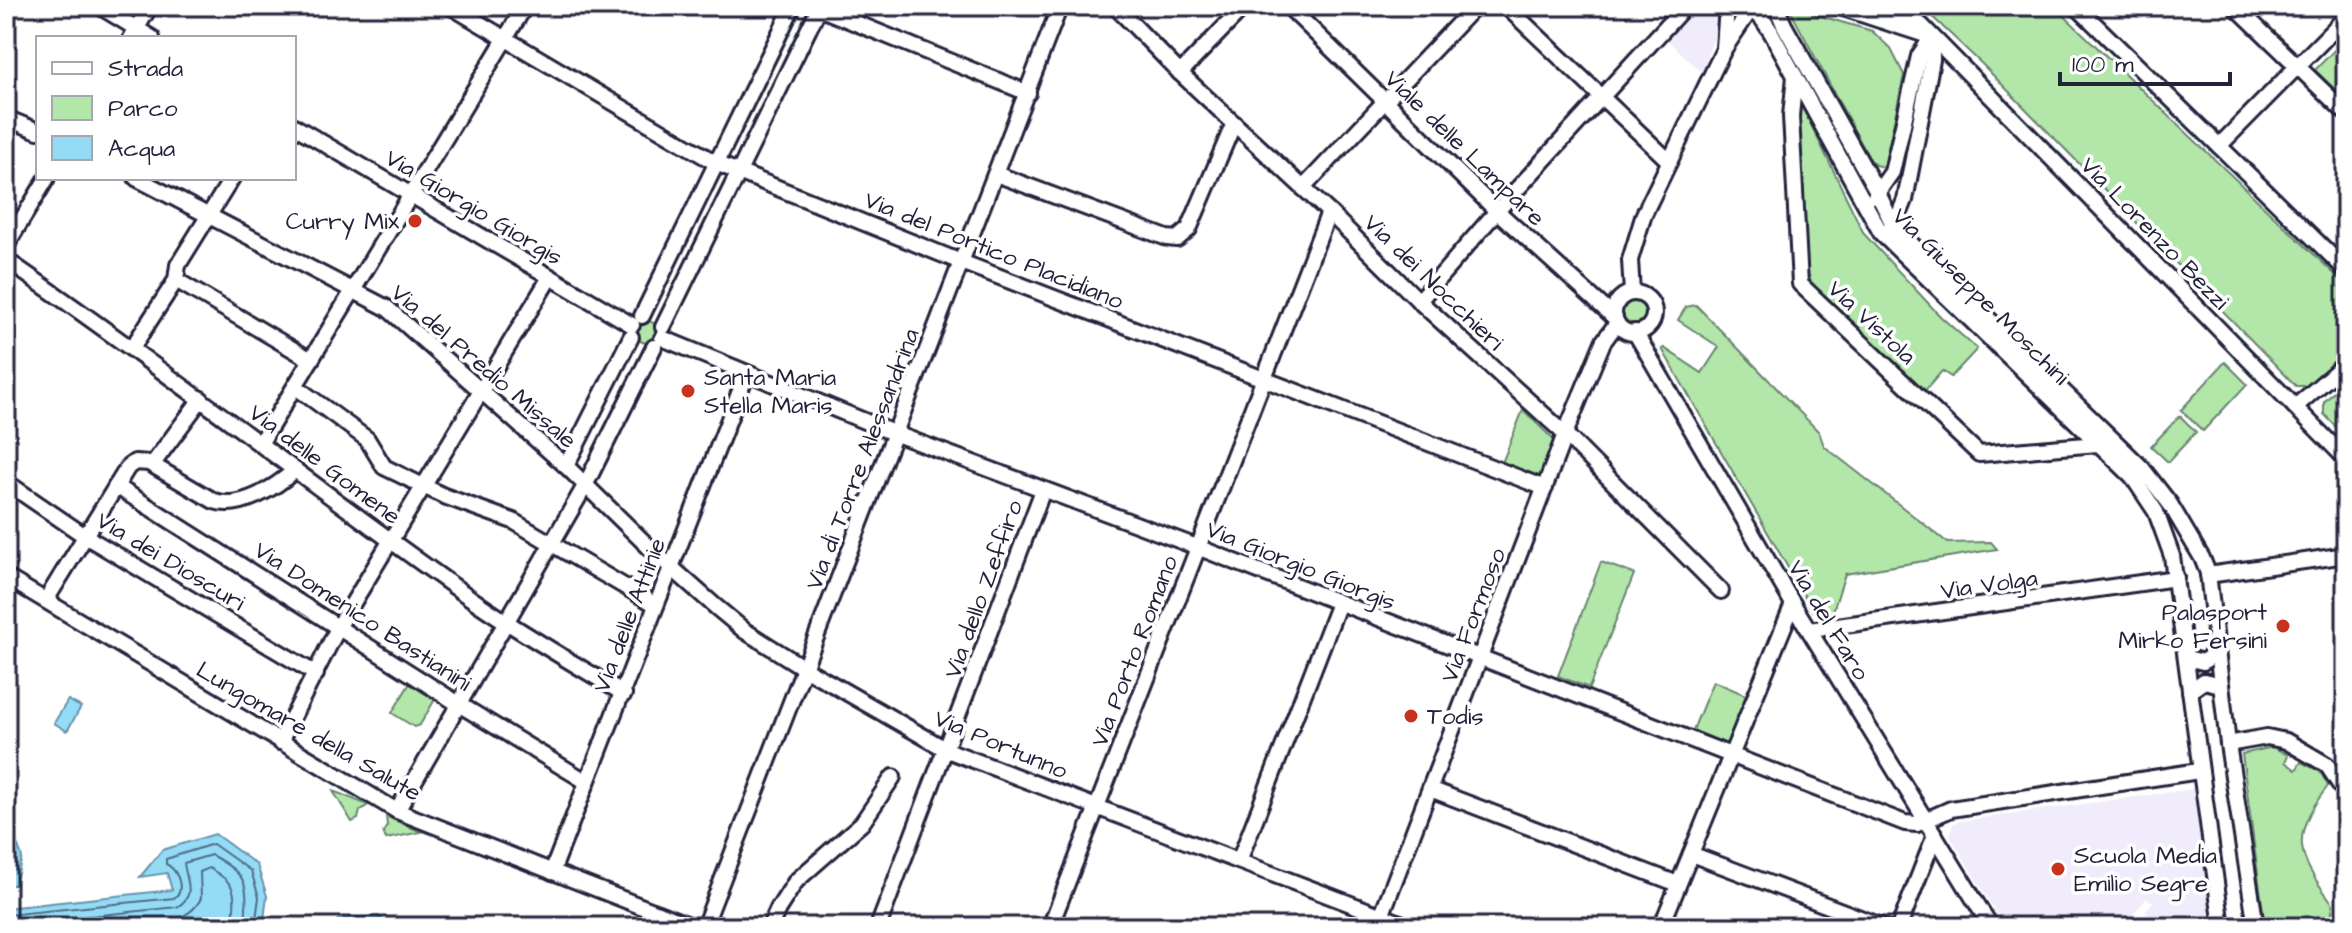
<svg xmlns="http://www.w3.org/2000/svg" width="2352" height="933" font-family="'Architects Daughter',sans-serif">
	<rect width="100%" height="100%" fill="#fff"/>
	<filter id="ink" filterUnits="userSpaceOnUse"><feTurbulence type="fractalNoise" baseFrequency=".0125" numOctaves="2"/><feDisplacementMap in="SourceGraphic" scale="16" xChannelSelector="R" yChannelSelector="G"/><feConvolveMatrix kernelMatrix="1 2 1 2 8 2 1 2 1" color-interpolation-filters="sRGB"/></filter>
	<g filter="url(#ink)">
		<g fill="#f1ecfb">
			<polygon points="1692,6 1719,6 1718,24 1702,72 1664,37"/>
			<polygon points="2193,789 2215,927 2142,927 2150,916 2145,911 2153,902 2147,898 2122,927 2005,927 1950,836 1953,824 1960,821"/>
		</g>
		<g fill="#b2e7a9" stroke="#6a8472" stroke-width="2">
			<polygon points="1921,6 2054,6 2346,285 2346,355 2310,386 2296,386 1983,65"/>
			<polygon points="1795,8 1803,8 1817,15 1872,31 1891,49 1904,75 1884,167 1875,165 1868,156 1791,12"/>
			<polygon points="2346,38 2346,100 2315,70"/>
			<polygon points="1801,104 1864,234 1941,317 1977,349 1951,377 1942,371 1923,393 1814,291 1805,264 1799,121"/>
			<circle cx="1635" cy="313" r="13"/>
			<polygon points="1696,305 1819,432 1824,446 1948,543 1991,542 1997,549 1845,574 1833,611 1813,611 1662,349 1664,348 1702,373 1719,347 1678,320 1686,307"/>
			<circle cx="647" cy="332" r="11"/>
			<polygon points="2225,362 2247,384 2203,431 2181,410"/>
			<polygon points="2346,380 2346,437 2324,414 2324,402"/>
			<polygon points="1523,410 1556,442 1540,479 1502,463"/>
			<polygon points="2180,416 2196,432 2168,462 2151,446"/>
			<polygon points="1601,562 1634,574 1589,688 1558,676"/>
			<polygon points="413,678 438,694 420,725 414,727 392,713"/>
			<polygon points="1713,681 1748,696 1728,745 1693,730"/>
			<path d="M2273,747L2288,755L2285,762L2296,770L2301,762L2320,771L2328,786C2289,837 2296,855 2333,904L2330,927H2265L2242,754Z"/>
			<polygon points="333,791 368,805 360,811 358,819 352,822"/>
			<polygon points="386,816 421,832 386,839 383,832 387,826"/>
		</g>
		<g fill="#94dcf6" stroke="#6692ab" stroke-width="2">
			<polygon points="68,700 81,707 67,731 54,723"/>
			<polygon points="6,815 22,857 15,885 6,885"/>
			<polygon points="215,834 257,865 267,896 263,927 6,927 6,908 172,890 167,873 140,877 162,850"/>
			<polygon points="378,916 390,927 329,927 339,919"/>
		</g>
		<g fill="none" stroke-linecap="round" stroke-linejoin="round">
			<g stroke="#506c86" stroke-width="2">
				<path d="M6,915L174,898L179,893C182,882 176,869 166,864V859L213,844L251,871L259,897L255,927"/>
				<path d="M6,925L177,907C197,895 186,881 184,863L211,855C252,877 247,885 245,927"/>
				<path d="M109,927C138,924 187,929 201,898L200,872L209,868C241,886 234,894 233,927"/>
			</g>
			<defs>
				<g id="minor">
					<polyline points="99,6 152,38"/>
					<polyline points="450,6 716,163 961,262 1545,488"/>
					<polyline points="814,6 1028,93"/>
					<polyline points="1115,6 1180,73 1329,212 1419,301 1565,434 1721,591"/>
					<polyline points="1288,6 1497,211 1615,318"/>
					<polyline points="1506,6 1669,161"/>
					<polyline points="1776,6 1784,25 1878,193 1894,227 2142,468 2170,504 2202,558 2208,573 2228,744 2256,927"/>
					<polyline points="1837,6 1932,37"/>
					<polyline points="1882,6 1910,16 1922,26 2346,459"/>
					<polyline points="2076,6 2346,270"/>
					<polyline points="2235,6 2346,113"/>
					<polyline points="1752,12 1761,17 1771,32 1881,233 2132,476 2156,512 2172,556 2222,927"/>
					<polyline points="131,38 150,6"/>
					<polyline points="1724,48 1727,6"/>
					<polyline points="1180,73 1245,6"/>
					<polyline points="1795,76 1791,116 1800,284 1979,454 2098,444"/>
					<polyline points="6,118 38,131"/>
					<polyline points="294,126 632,325"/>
					<polyline points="2219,146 2346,17"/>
					<polyline points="996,174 1167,238 1177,239 1189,229 1234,123"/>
					<polyline points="136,178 387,308 566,466 654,552 716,607 745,631 804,668 947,750 1411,927"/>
					<polyline points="232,178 178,265 176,280 311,360"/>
					<polyline points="1303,188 1475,6"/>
					<polyline points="1875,196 1892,172 1919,56 1932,37"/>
					<polyline points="1889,229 1894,227 1905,200 1932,60 1932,37"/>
					<polyline points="6,246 47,178"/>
					<path d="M6,260C167,370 319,492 479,604C526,636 575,664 624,694"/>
					<polyline points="1632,293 1630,260 1644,214 1724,49 1749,12"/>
					<circle cx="1634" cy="313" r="20"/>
					<polyline points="1419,301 1497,211 1685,6"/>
					<polyline points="642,316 793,6"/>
					<polyline points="663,327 820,6"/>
					<polyline points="1635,332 1793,604 1991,927"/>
					<polyline points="662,338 896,434 1197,547 1905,823 1917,824 1951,809 2199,771"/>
					<polyline points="132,348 176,280"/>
					<polyline points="300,390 367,439 384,467 444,496 513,521 656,605"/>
					<polyline points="2295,407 2346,363"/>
					<polyline points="260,444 525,6"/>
					<polyline points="152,465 201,399"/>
					<polyline points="566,466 631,337"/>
					<polyline points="6,482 85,536 316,674"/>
					<polyline points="116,486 457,703 587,782"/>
					<polyline points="2208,575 2346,555"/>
					<polyline points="6,577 397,811 694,927"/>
					<path d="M46,600L128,467L135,462L149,463L214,501C241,510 276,487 295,470"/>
					<polyline points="1809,630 2176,578"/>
					<polyline points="2187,658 2203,662 2217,651"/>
					<polyline points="2190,691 2204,681 2221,685"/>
					<polyline points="280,742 339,626 550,277"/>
					<polyline points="2228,744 2267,737 2286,741 2327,765 2346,794"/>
					<polyline points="1430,789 1678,884"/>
					<polyline points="397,811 585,486 654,347"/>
					<polyline points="1691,854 1884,927"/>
					<polyline points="1239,861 1339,603"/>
					<polyline points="552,872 747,373"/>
					<polyline points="704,927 1060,6"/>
					<polyline points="770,927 778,909 796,881 862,823 893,777"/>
					<polyline points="878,927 1043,490"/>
					<polyline points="1050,927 1329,212"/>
					<polyline points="1377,927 1565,434 1603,342 1617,323"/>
					<polyline points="1661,927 1793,604"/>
					<polyline points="1899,927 1935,835"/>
				</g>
			</defs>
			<use href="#minor" stroke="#22223b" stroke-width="20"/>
			<use href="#minor" stroke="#fff" stroke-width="14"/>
		</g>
	</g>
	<g fill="#c8321e" stroke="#fff" stroke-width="3">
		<circle cx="415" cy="221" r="8"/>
		<circle cx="688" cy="391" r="8"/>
		<circle cx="2283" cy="626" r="8"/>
		<circle cx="1411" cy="716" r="8"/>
		<circle cx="2058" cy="869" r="8"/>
	</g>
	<g text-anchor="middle" stroke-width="7" stroke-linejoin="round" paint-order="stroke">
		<g font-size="24" fill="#22223b" stroke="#fff">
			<text transform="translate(1465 148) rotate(44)" y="8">Viale delle Lampare</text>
			<text transform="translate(474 207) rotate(31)" y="8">Via Giorgio Giorgis</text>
			<text transform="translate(2155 233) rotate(46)" y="8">Via Lorenzo Bezzi</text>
			<text transform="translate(994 250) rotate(22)" y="8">Via del Portico Placidiano</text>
			<text transform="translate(1434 282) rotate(44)" y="8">Via dei Nocchieri</text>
			<text transform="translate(1981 296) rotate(45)" y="8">Via Giuseppe Moschini</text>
			<text transform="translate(1872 322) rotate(43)" y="8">Via Vistola</text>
			<text transform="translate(484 366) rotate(41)" y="8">Via del Predio Missale</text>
			<text transform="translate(862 459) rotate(-69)" y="8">Via di Torre Alessandrina</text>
			<text transform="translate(325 464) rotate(37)" y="8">Via delle Gomene</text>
			<text transform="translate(171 561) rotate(31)" y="8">Via dei Dioscuri</text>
			<text transform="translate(1301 565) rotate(22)" y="8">Via Giorgio Giorgis</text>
			<text transform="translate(1989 584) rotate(-8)" y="8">Via Volga</text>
			<text transform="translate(983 589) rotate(-70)" y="8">Via dello Zeffiro</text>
			<text transform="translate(629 615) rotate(-69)" y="8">Via delle Attinie</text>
			<text transform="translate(1473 615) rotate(-69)" y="8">Via Formoso</text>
			<text transform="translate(363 616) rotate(33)" y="8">Via Domenico Bastianini</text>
			<text transform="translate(1829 620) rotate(59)" y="8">Via del Faro</text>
			<text transform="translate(1134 651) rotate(-69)" y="8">Via Porto Romano</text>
			<text transform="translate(309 731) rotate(30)" y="8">Lungomare della Salute</text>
			<text transform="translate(1001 744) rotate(23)" y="8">Via Portunno</text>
		</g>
		<g font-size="24" fill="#22223b" stroke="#fff" text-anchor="start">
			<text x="399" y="229" text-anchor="end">Curry Mix</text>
			<text x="704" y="385">Santa Maria<tspan x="704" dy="28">Stella Maris</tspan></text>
			<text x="2267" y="620" text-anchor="end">Palasport<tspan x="2267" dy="28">Mirko Fersini</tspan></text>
			<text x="1427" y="724">Todis</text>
			<text x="2074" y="863">Scuola Media<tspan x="2074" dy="28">Emilio Segre</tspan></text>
		</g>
	</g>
	<rect width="2352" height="933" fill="none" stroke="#fff" stroke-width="32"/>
	<rect x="16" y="16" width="2320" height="901" fill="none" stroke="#22223b" stroke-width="3" filter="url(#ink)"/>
	<rect x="36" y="36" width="260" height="144" fill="#ffffff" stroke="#a7a7b1" stroke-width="2"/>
	<rect x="52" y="62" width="40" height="12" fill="#ffffff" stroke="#a7a7b1" stroke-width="2"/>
	<text x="108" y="76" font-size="24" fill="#22223b">Strada</text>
	<rect x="52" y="96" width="40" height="24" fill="#b2e7a9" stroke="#a7a7b1" stroke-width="2"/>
	<text x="108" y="116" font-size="24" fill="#22223b">Parco</text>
	<rect x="52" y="136" width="40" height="24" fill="#94dcf6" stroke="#a7a7b1" stroke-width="2"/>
	<text x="108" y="156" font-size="24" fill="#22223b">Acqua</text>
	<path d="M2060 72v12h170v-12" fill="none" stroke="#22223b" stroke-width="4"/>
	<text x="2072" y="72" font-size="24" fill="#22223b" stroke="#ffffff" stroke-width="6" paint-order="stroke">100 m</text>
</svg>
